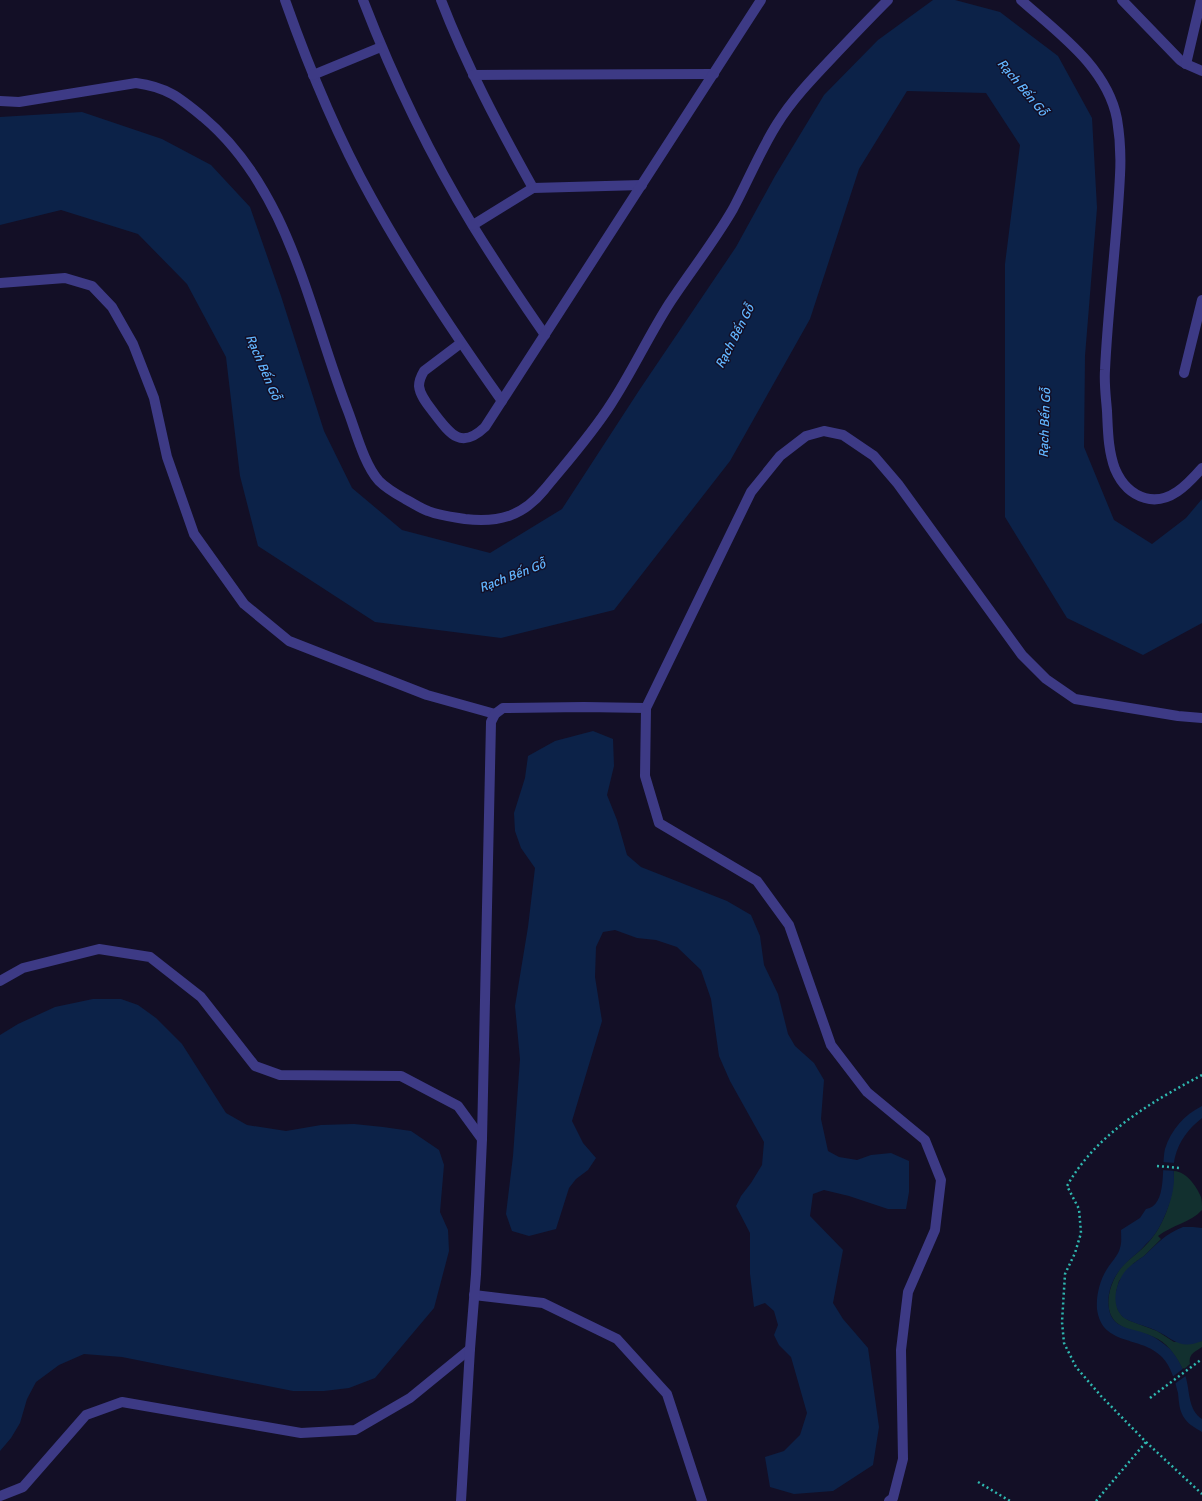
<svg xmlns="http://www.w3.org/2000/svg" width="1202" height="1501" font-family="Signika,sans-serif">
	<rect width="100%" height="100%" fill="#130f26"/>
	<path fill="#12302f" d="M1174,1171C1187,1172 1196,1186 1201,1197C1202,1201 1202,1206 1202,1210C1190,1223 1172,1225 1158,1236L1161,1239L1144,1256L1134,1263L1119,1281L1116,1292V1302L1118,1310L1122,1316L1128,1320L1157,1331L1174,1342L1202,1341V1347C1195,1352 1188,1354 1190,1364L1183,1370C1177,1358 1170,1346 1158,1339C1147,1333 1134,1332 1123,1327C1100,1316 1108,1286 1120,1269C1127,1260 1137,1254 1145,1246C1165,1226 1173,1198 1174,1171Z"/>
	<g fill="#0c2248">
		<polygon points="933,0 955,0 1000,12 1058,56 1092,118 1097,208 1085,356 1084,447 1114,520 1152,544 1186,518 1202,499 1202,623 1143,655 1067,618 1005,517 1005,264 1020,145 986,93 907,91 859,169 810,319 730,461 614,610 501,638 375,622 258,546 240,476 226,357 187,284 138,234 61,210 0,225 0,117 82,112 162,139 211,165 250,207 281,296 324,431 352,488 402,530 490,553 562,509 640,389 736,247 775,176 824,95 878,40"/>
		<polygon points="593,731 613,739 614,766 607,795 617,820 627,855 641,867 727,901 751,915 760,936 764,965 778,994 788,1034 795,1046 814,1063 824,1080 821,1119 828,1151 839,1157 857,1160 871,1155 891,1153 909,1161 909,1192 906,1209 888,1209 849,1196 824,1190 813,1194 810,1216 843,1250 833,1303 843,1319 868,1348 879,1427 873,1465 833,1491 794,1494 770,1487 765,1457 784,1451 800,1435 807,1413 791,1357 779,1345 774,1335 778,1325 774,1311 765,1303 754,1307 750,1274 750,1233 736,1206 741,1196 751,1183 762,1165 764,1142 730,1081 719,1056 711,999 701,970 677,947 656,940 637,938 615,930 603,932 596,947 595,977 602,1021 572,1121 583,1143 596,1158 588,1170 576,1179 569,1188 556,1229 529,1236 512,1231 506,1214 513,1156 520,1059 515,1006 528,927 535,868 521,848 515,831 514,813 525,778 528,756 555,741"/>
		<polygon points="93,999 121,999 138,1005 156,1018 182,1044 226,1113 247,1125 286,1131 321,1125 354,1124 383,1127 411,1131 439,1150 444,1165 440,1212 448,1230 449,1251 434,1308 375,1378 349,1388 324,1391 293,1391 122,1357 84,1354 59,1365 36,1382 27,1399 20,1423 11,1438 0,1451 0,1035 18,1024 55,1007"/>
		<path d="M1202,1106V1118C1189,1128 1179,1141 1175,1157C1173,1165 1174,1173 1174,1181C1173,1196 1168,1209 1162,1222C1158,1230 1153,1238 1146,1244C1140,1252 1131,1257 1124,1265C1113,1276 1106,1294 1109,1309C1112,1328 1130,1328 1144,1333C1154,1336 1162,1342 1170,1349C1177,1357 1183,1368 1186,1378C1190,1392 1188,1410 1202,1419V1432C1196,1428 1189,1425 1185,1419C1179,1411 1179,1402 1178,1393C1175,1381 1171,1366 1162,1357C1141,1335 1102,1347 1097,1309C1096,1295 1100,1280 1107,1269C1111,1262 1118,1256 1120,1248C1122,1242 1121,1236 1121,1230L1140,1218L1146,1209C1168,1206 1161,1165 1165,1149C1171,1130 1184,1115 1202,1106Z"/>
		<path d="M1183,1227H1193L1202,1228V1341C1180,1350 1175,1340 1157,1331C1148,1326 1126,1322 1121,1315C1110,1302 1117,1280 1127,1269C1132,1264 1138,1260 1144,1256C1158,1243 1165,1234 1183,1227Z"/>
	</g>
	<g fill="#130f26">
		<polygon points="1161,1162 1176,1163 1176,1171 1161,1170"/>
		<polygon points="1184,1368 1187,1375 1173,1385 1171,1378"/>
	</g>
	<g fill="none" stroke-linecap="round" stroke-linejoin="round">
		<g stroke="#2fb8b0" stroke-width="2.5" stroke-dasharray="2 3" stroke-linecap="butt">
			<path d="M1202,1075C1151,1102 1096,1134 1067,1186L1079,1209L1081,1233L1075,1253L1065,1274L1062,1322L1064,1343L1076,1367L1101,1396L1146,1442L1202,1494"/>
			<polyline points="1157,1166 1180,1168"/>
			<polyline points="1150,1398 1202,1359"/>
			<polyline points="978,1482 1010,1501"/>
			<polyline points="1096,1501 1146,1442"/>
		</g>
		<g stroke="#3d3a85" stroke-width="10">
			<path d="M285,0C309,68 336,134 371,197C410,268 455,335 502,401"/>
			<path d="M363,0C393,78 430,155 473,226C496,263 520,299 545,335"/>
			<path d="M441,0C466,65 499,127 533,188"/>
			<path d="M1021,0C1058,33 1107,67 1117,119C1120,137 1121,157 1120,175C1117,240 1108,305 1105,370C1104,384 1106,398 1107,411C1108,431 1108,450 1115,469C1121,483 1131,494 1145,498C1169,505 1188,484 1202,468"/>
			<polyline points="1122,0 1180,60 1186,64 1202,71"/>
			<polyline points="1186,64 1201,0"/>
			<polyline points="313,75 381,47"/>
			<polyline points="473,75 714,74"/>
			<path d="M0,101L19,102L136,83C167,87 180,98 203,117C290,190 309,311 348,411C356,432 364,464 379,481C387,489 396,494 405,499C413,503 420,508 428,511C440,516 453,517 465,519C499,523 523,516 544,490C567,462 592,434 611,404C632,372 648,337 669,304C690,272 714,242 733,209C748,181 760,151 777,124C792,100 811,80 830,60C849,40 868,20 888,0"/>
			<polyline points="473,225 533,188 642,185"/>
			<polyline points="0,283 65,278 92,286 112,307 133,344 154,398 167,457 194,534 244,604 289,641 427,695 495,714"/>
			<path d="M461,343L424,371C421,376 419,380 419,386C420,396 428,405 434,413C450,434 461,450 485,427L761,0"/>
			<polyline points="1184,373 1202,300"/>
			<polyline points="0,981 23,968 99,949 150,957 201,997 255,1066 280,1075 401,1076 458,1106 482,1139"/>
			<polyline points="474,1295 543,1303 617,1339 667,1394 702,1501"/>
			<polyline points="0,1496 23,1487 86,1415 122,1402 301,1433 355,1430 410,1398 470,1349"/>
			<polyline points="461,1501 470,1349 476,1274 482,1139 491,722 495,714 503,708 584,707 646,708"/>
			<polyline points="889,1501 893,1498 903,1459 901,1350 908,1292 935,1230 941,1180 925,1140 867,1092 831,1045 789,925 757,881 659,823 645,776 646,708 751,492 780,456 806,436 824,431 843,435 874,456 898,484 1022,655 1046,679 1075,699 1178,716 1202,718"/>
		</g>
	</g>
	<g text-anchor="middle" stroke-width="3" stroke-linejoin="round" paint-order="stroke">
		<g font-size="13" font-style="italic" fill="#62b6ff" stroke="#130f26">
			<text transform="translate(1023 87) rotate(50)" y="5">Rạch Bến Gỗ</text>
			<text transform="translate(734 336) rotate(-63)" y="5">Rạch Bến Gỗ</text>
			<text transform="translate(264 367) rotate(67)" y="5">Rạch Bến Gỗ</text>
			<text transform="translate(1044 423) rotate(-88)" y="5">Rạch Bến Gỗ</text>
			<text transform="translate(512 575) rotate(-21)" y="5">Rạch Bến Gỗ</text>
		</g>
	</g>
</svg>
